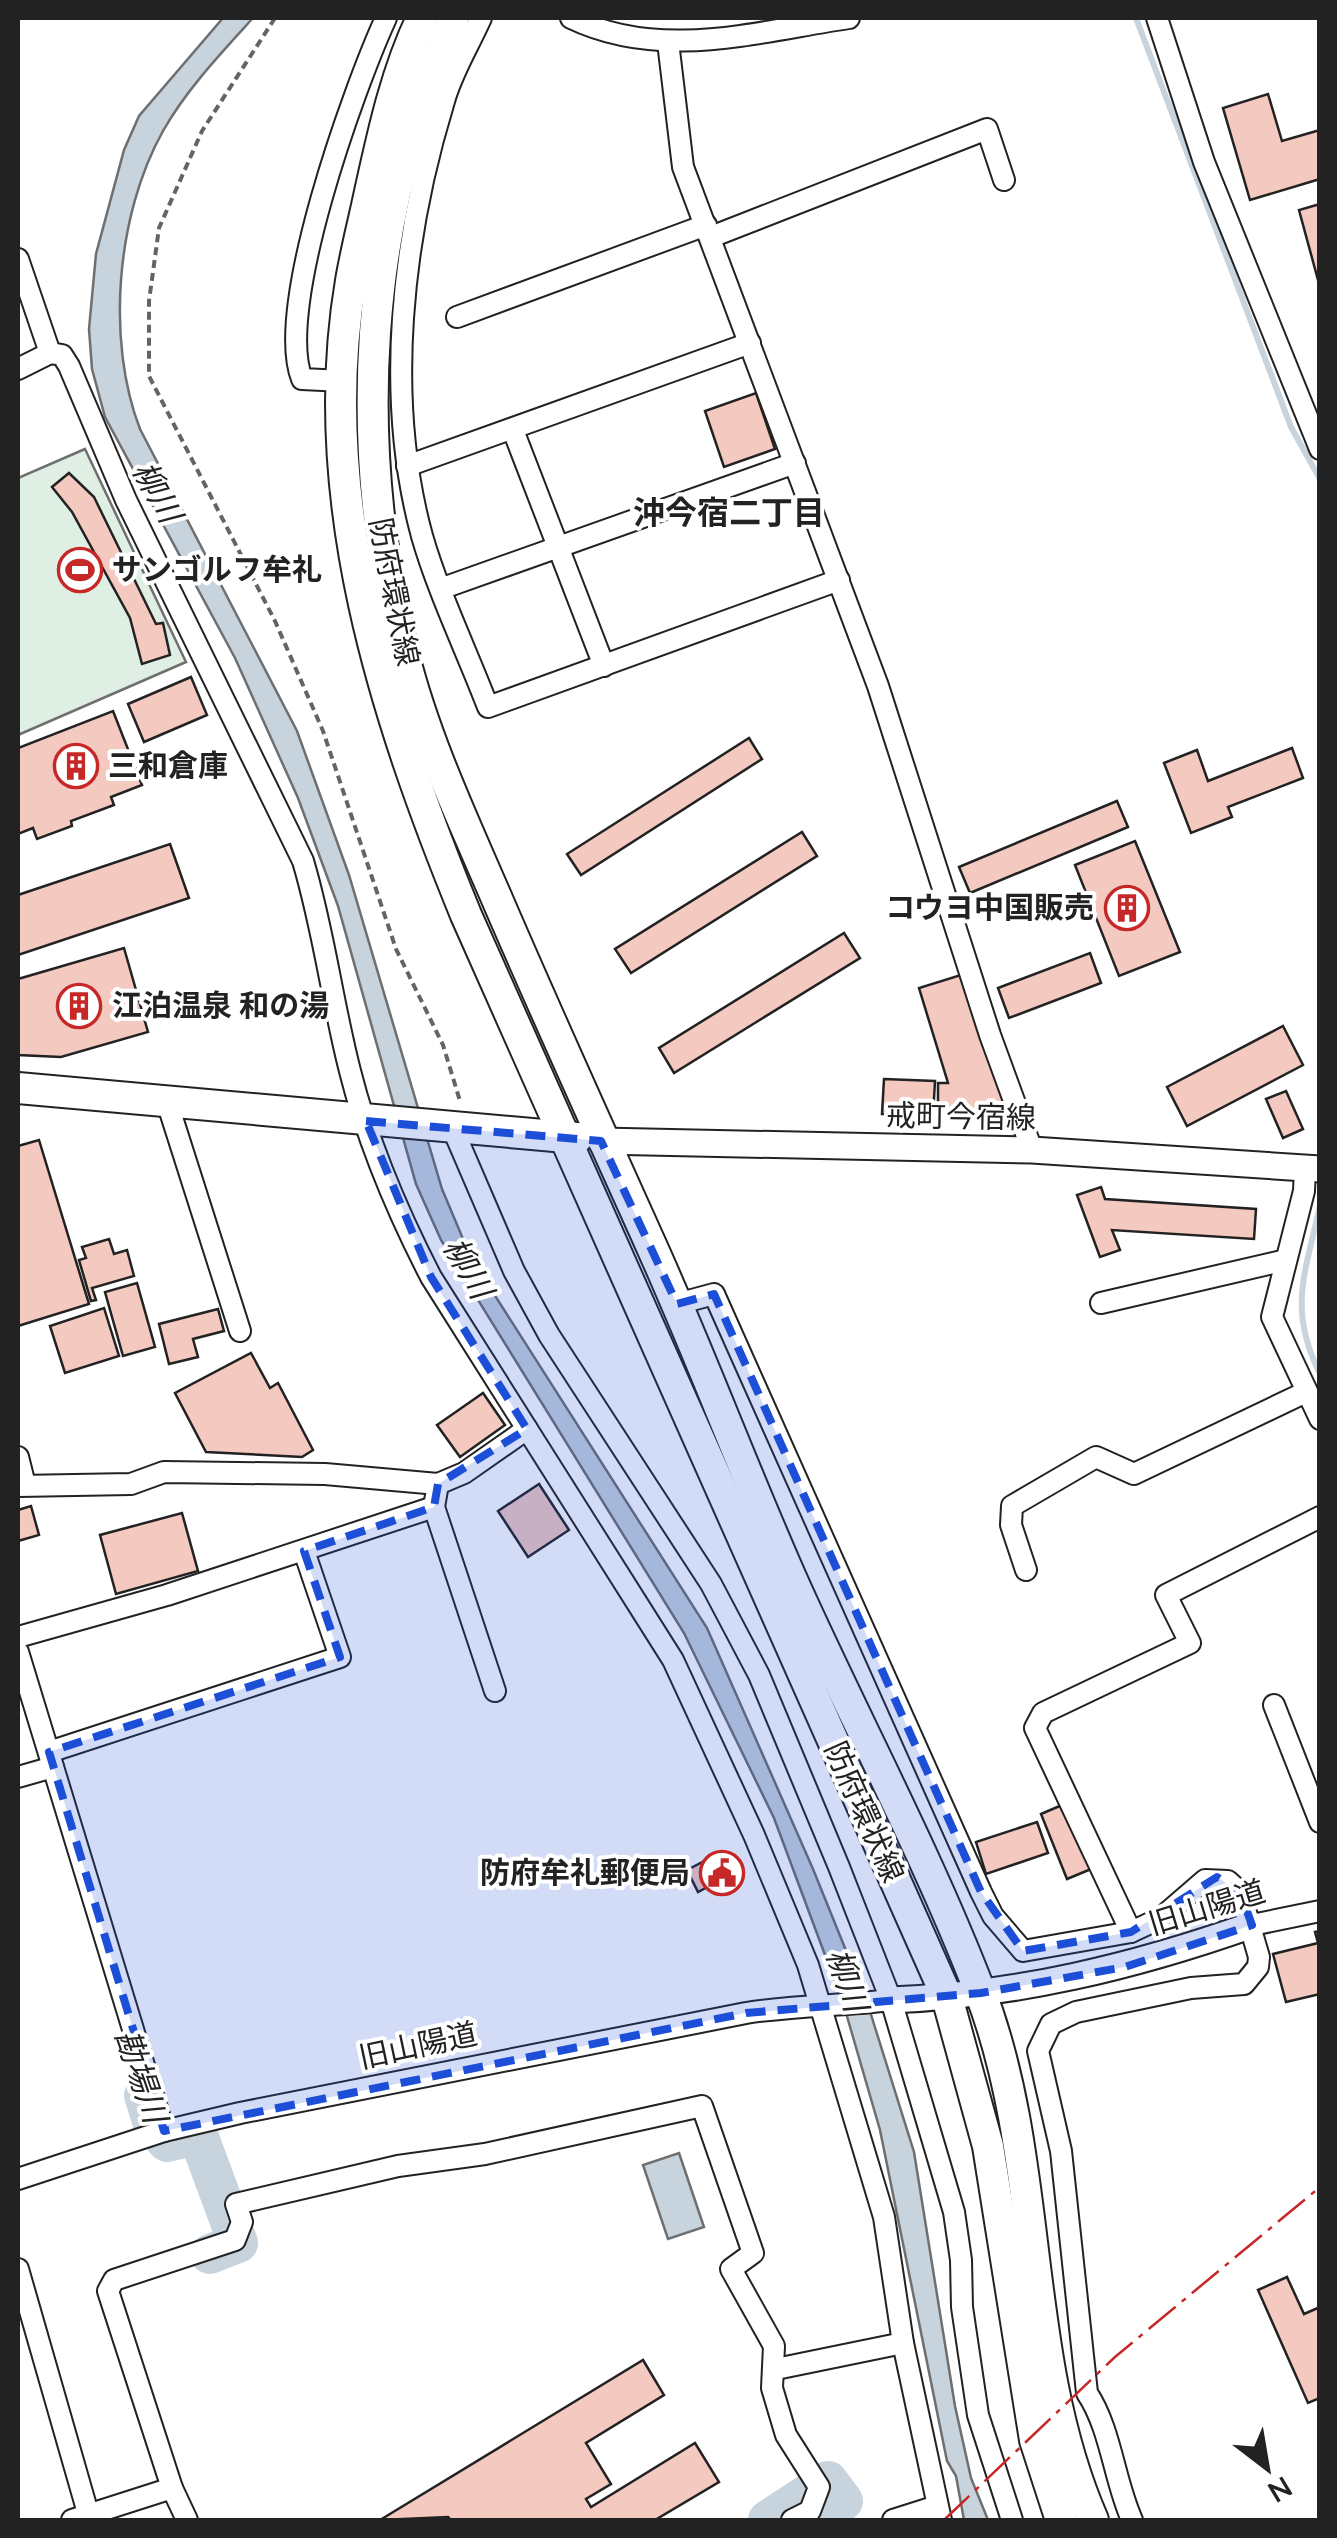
<svg xmlns="http://www.w3.org/2000/svg" width="1337" height="2538" font-family="Lato,'Noto Sans JP',sans-serif">
	<rect width="100%" height="100%" fill="#fff"/>
	<polygon fill="#e0efe3" stroke="#6f6f6f" stroke-width="2.5" points="85,449 186,662 18,735 18,478"/>
	<g fill="#c7d3dd" stroke="#6f6f6f" stroke-width="2.5">
		<path d="M223,18H253C222,52 186,90 163,131C116,215 106,341 140,429L297,731L349,875L442,1189L471,1258L707,1628L813,1869L868,2005L914,2152L955,2406L971,2478L988,2520H964L956,2476L947,2461L880,2130L844,2006L774,1818L684,1633L441,1240L416,1184L338,906L298,798L235,658L105,417L92,369L89,329L96,254L124,150L139,116Z"/>
		<polygon points="679,2153 704,2227 668,2239 643,2165"/>
	</g>
	<g fill="none" stroke-linecap="round" stroke-linejoin="round">
		<g stroke="#c7d3dd" stroke-width="6">
			<polyline points="1136,18 1291,427 1320,479"/>
			<path d="M1320,1205C1306,1272 1287,1308 1320,1374"/>
		</g>
		<g stroke="#c7d3dd" stroke-width="40">
			<polyline points="144,2095 153,2124 167,2142 198,2135 238,2243 210,2254"/>
			<polyline points="768,2520 828,2481 843,2501 810,2520"/>
		</g>
	</g>
	<g fill="#f3c9c0" stroke="#222" stroke-width="2.5">
		<polygon points="1268,94 1282,141 1320,130 1320,179 1250,200 1223,108"/>
		<polygon points="1320,204 1320,280 1318,280 1299,210"/>
		<polygon points="756,393 775,449 724,467 705,411"/>
		<polygon points="69,473 94,497 156,624 163,623 170,655 142,664 130,618 72,512 52,487"/>
		<polygon points="191,677 207,715 144,742 128,704"/>
		<polygon points="113,711 142,785 111,797 114,805 71,821 72,826 37,839 33,828 18,834 18,748"/>
		<polygon points="749,738 762,759 581,875 567,854"/>
		<polygon points="1292,748 1303,778 1228,807 1232,817 1191,833 1164,763 1197,750 1208,781"/>
		<polygon points="1117,801 1128,827 970,893 959,867"/>
		<polygon points="802,832 817,856 631,973 615,949"/>
		<polygon points="1135,841 1180,952 1119,976 1075,865"/>
		<polygon points="170,844 189,898 18,955 18,895"/>
		<polygon points="844,933 860,958 674,1073 659,1048"/>
		<polygon points="124,948 148,1032 61,1057 18,1055 18,979"/>
		<polygon points="1090,953 1101,983 1009,1018 998,988"/>
		<polygon points="964,974 1009,1120 938,1115 938,1083 948,1083 919,988"/>
		<polygon points="1283,1026 1303,1065 1187,1126 1167,1087"/>
		<polygon points="884,1079 935,1081 933,1116 882,1114"/>
		<polygon points="1286,1091 1303,1129 1283,1138 1266,1099"/>
		<polygon points="39,1140 89,1304 18,1326 18,1146"/>
		<polygon points="1101,1187 1105,1199 1256,1209 1254,1239 1112,1230 1120,1250 1100,1257 1077,1195"/>
		<polygon points="109,1239 114,1254 127,1250 134,1276 92,1288 96,1300 91,1301 79,1260 86,1258 82,1247"/>
		<polygon points="137,1283 155,1347 123,1356 105,1292"/>
		<polygon points="104,1308 119,1356 65,1373 50,1326"/>
		<polygon points="218,1309 224,1331 193,1339 198,1357 169,1364 159,1324"/>
		<polygon points="251,1353 270,1388 278,1383 313,1450 302,1457 206,1452 175,1393"/>
		<polygon points="483,1393 505,1425 460,1457 437,1425"/>
		<polygon points="539,1484 569,1530 528,1557 498,1511"/>
		<polygon points="31,1506 39,1535 18,1541 18,1510"/>
		<polygon points="182,1513 198,1571 116,1594 100,1535"/>
		<polygon points="1069,1802 1096,1867 1067,1879 1041,1814"/>
		<polygon points="1037,1822 1048,1853 986,1874 976,1842"/>
		<polygon points="720,1853 731,1874 698,1892 687,1870"/>
		<polygon points="1320,1931 1320,1994 1286,2002 1273,1954 1318,1943 1315,1932"/>
		<polygon points="1287,2277 1304,2314 1320,2307 1320,2398 1308,2403 1258,2290"/>
		<polygon points="643,2360 664,2395 586,2443 611,2484 586,2499 591,2507 695,2443 719,2482 655,2520 451,2520 448,2517 380,2520"/>
	</g>
	<g fill="none" stroke-linecap="round" stroke-linejoin="round">
		<defs>
			<g id="minor">
				<path d="M481,18C469,45 452,72 444,101C402,238 384,397 422,536C438,592 467,652 488,707L839,580"/>
				<path d="M571,18C661,61 754,32 849,18"/>
				<polyline points="1157,18 1204,162 1320,449"/>
				<polyline points="668,42 683,167 878,686 990,1035 1032,1150"/>
				<polyline points="711,237 987,129 1004,180"/>
				<path d="M18,259L50,353L62,355L69,366L126,500L303,861C324,931 332,1001 350,1071C368,1143 397,1211 431,1277L673,1660L754,1835L808,1965L884,2217L903,2343L941,2520"/>
				<polyline points="457,317 706,225"/>
				<polyline points="18,369 50,353"/>
				<path d="M343,381L302,379C274,309 354,88 386,18"/>
				<polyline points="513,430 604,666"/>
				<polyline points="407,466 750,343"/>
				<polyline points="443,588 795,463"/>
				<polyline points="168,1105 240,1331"/>
				<polyline points="452,1127 514,1271 549,1335 711,1584 759,1675 839,1867 891,2000 954,2212 961,2260 962,2307 978,2415 1012,2520"/>
				<polyline points="1305,1168 1304,1191 1272,1317 1320,1419"/>
				<polyline points="1101,1303 1286,1260"/>
				<path d="M677,1304L714,1294L981,1892L993,1916L1023,1951L1131,1932L1161,1918L1205,1880L1228,1881L1240,1892L1259,1957L1258,1967L1244,1984L1191,1988L1076,2012L1051,2024L1038,2051L1061,2151L1087,2393C1111,2429 1114,2480 1132,2520"/>
				<polyline points="18,1457 25,1485"/>
				<polyline points="18,1486 131,1484 164,1472 325,1474 438,1484"/>
				<polyline points="1026,1570 1011,1525 1012,1506 1096,1457 1134,1474 1306,1392"/>
				<polyline points="18,1637 167,1595 434,1507"/>
				<polyline points="18,1652 164,2131"/>
				<polyline points="495,1691 434,1507 438,1484 464,1473 527,1429"/>
				<polyline points="1274,1705 1320,1822"/>
				<polyline points="49,1752 340,1657 304,1551"/>
				<polyline points="18,1777 53,1767"/>
				<polyline points="1252,1925 1320,1911"/>
				<polyline points="1131,1932 1035,1728 1043,1713 1190,1643 1166,1595 1320,1517"/>
				<path d="M18,2179L164,2131L240,2113L746,2013C796,2005 841,2006 891,2000"/>
				<polyline points="18,2269 90,2520"/>
				<polyline points="776,2369 903,2343"/>
				<polyline points="172,2488 187,2520"/>
				<polyline points="72,2520 172,2488 108,2291 114,2280 235,2240 242,2222 236,2204 398,2166 485,2154 702,2106 753,2253 731,2269 774,2346 772,2388 786,2435 819,2487 810,2511 792,2520"/>
				<polyline points="893,2520 937,2506"/>
			</g>
			<g id="tertiary">
				<polyline points="601,1141 1032,1150 1320,1169"/>
				<path d="M891,2000C1016,1995 1133,1967 1252,1925"/>
			</g>
			<g id="primary">
				<path d="M422,18C396,72 383,133 370,192C364,221 356,251 351,281C314,498 385,717 466,915L947,1997L988,2146L1035,2440L1061,2520"/>
				<path d="M454,18C362,218 352,444 404,656C424,736 461,816 494,892C545,1011 598,1127 651,1245C702,1358 745,1475 796,1589C856,1722 926,1852 979,1989C1046,2161 1020,2354 1093,2520"/>
				<polyline points="18,1088 577,1138"/>
			</g>
		</defs>
		<use href="#minor" stroke="#222" stroke-width="24"/>
		<use href="#tertiary" stroke="#222" stroke-width="29"/>
		<use href="#primary" stroke="#222" stroke-width="34"/>
		<polyline stroke="#646464" stroke-width="4" stroke-dasharray="8 5" stroke-linecap="butt" points="275,18 202,131 159,228 149,301 149,376 275,621 323,731 396,949 443,1045 460,1101"/>
		<use href="#minor" stroke="#fff" stroke-width="20"/>
		<use href="#tertiary" stroke="#fff" stroke-width="25"/>
		<use href="#primary" stroke="#fff" stroke-width="30"/>
		<polyline stroke="#c62828" stroke-width="2.5" stroke-dasharray="35 8 5 8" stroke-linecap="butt" points="944,2520 1115,2357 1320,2187"/>
	</g>
	<path fill="#1d4ed8" fill-opacity="0.2" stroke="#1d4ed8" stroke-width="8" stroke-dasharray="20 12" stroke-linejoin="round" d="M366,1121L601,1141L677,1304L714,1294L981,1892L1023,1951L1131,1932L1217,1877L1240,1892L1252,1925L1125,1967L981,1993L746,2013L164,2131L49,1752L340,1657L304,1551L434,1507L438,1484L527,1429L431,1277Z"/>
	<defs>
		<symbol id="stadium-ring" viewBox="-11 -11 22 22"><circle r="9.5" fill="#fff" stroke="#c62828" stroke-width="1.5"/><path d="M0-5a6.5 5 0 1 0 0 10a6.5 5 0 1 0 0-10ZM-3.5-1.8h7v3.6h-7Z" fill="#c62828"/></symbol>
		<symbol id="building-ring" viewBox="-11 -11 22 22"><circle r="9.5" fill="#fff" stroke="#c62828" stroke-width="1.5"/><path d="M-4-6H4V6H1V3H-1V6H-4ZM-2.5-4.3h1.7v1.8h-1.7ZM.8-4.3h1.7v1.8H.8ZM-2.5-1h1.7V.8h-1.7ZM.8-1h1.7V.8H.8Z" fill="#c62828"/></symbol>
		<symbol id="civic-ring" viewBox="-11 -11 22 22"><circle r="9.5" fill="#fff" stroke="#c62828" stroke-width="1.5"/><path d="M-.6-6.5H3V-4.5H.6V-3L4-1V1h2V6H-6V1h2V-1L-.6-3ZM-1.2 2.5V6h2.4V2.5Z" fill="#c62828"/></symbol>
	</defs>
	<g fill-rule="evenodd">
		<use href="#stadium-ring" x="55" y="545" width="50" height="50"/>
		<use href="#building-ring" x="51" y="741" width="50" height="50"/>
		<use href="#building-ring" x="1102" y="883" width="50" height="50"/>
		<use href="#building-ring" x="54" y="981" width="50" height="50"/>
		<use href="#civic-ring" x="697" y="1848" width="50" height="50"/>
	</g>
	<g text-anchor="middle" stroke-width="8" stroke-linejoin="round" paint-order="stroke">
		<g font-size="30" font-weight="bold" fill="#222" stroke="#fff" text-anchor="start">
			<text x="112" y="580">サンゴルフ牟礼</text>
			<text x="108" y="776">三和倉庫</text>
			<text x="1094" y="918" text-anchor="end">コウヨ中国販売</text>
			<text x="112" y="1016">江泊温泉 和の湯</text>
			<text x="690" y="1883" text-anchor="end">防府牟礼郵便局</text>
		</g>
		<g font-size="30" fill="#222" stroke="#fff">
			<text transform="translate(394 592) rotate(79)" y="10">防府環状線</text>
			<text transform="translate(961 1117) rotate(1)" y="10">戒町今宿線</text>
			<text transform="translate(864 1812) rotate(66)" y="10">防府環状線</text>
			<text transform="translate(1207 1908) rotate(-17)" y="10">旧山陽道</text>
			<text transform="translate(418 2046) rotate(-12)" y="10">旧山陽道</text>
		</g>
		<g font-size="32" font-style="italic" fill="#222" stroke="#fff">
			<text transform="translate(157 492) rotate(61)" y="11">柳川</text>
			<text transform="translate(468 1268) rotate(60)" y="11">柳川</text>
			<text transform="translate(847 1980) rotate(71)" y="11">柳川</text>
			<text transform="translate(141 2076) rotate(71)" y="11">勘場川</text>
		</g>
		<g font-size="32" font-weight="bold" fill="#222" stroke="#fff">
			<text x="729" y="524">沖今宿二丁目</text>
		</g>
	</g>
	<rect width="1337" height="2538" fill="none" stroke="#222222" stroke-width="40"/>
	<g transform="translate(1267 2468) rotate(149)" stroke="#ffffff" stroke-width="8" paint-order="stroke">
	<path d="M0-8L18 38L0 25L-18 38Z" fill="#222222"/>
	<text y="-15" font-size="28" font-weight="bold" text-anchor="middle" fill="#222222">N</text>
	</g>
</svg>
